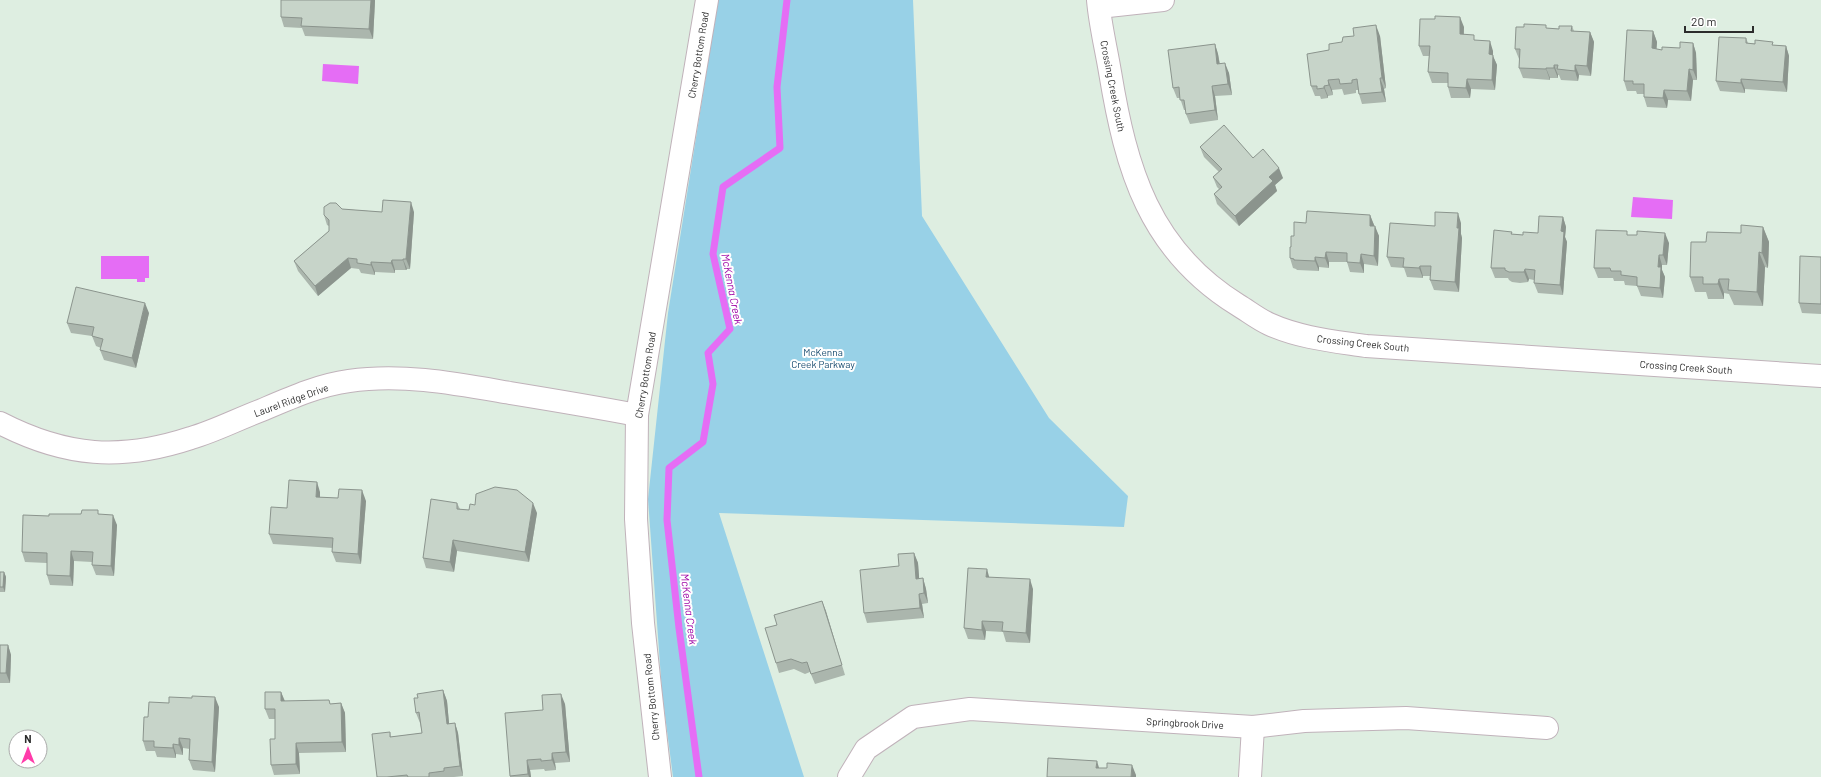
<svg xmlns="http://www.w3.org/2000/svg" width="1821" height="777" font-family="Barlow,sans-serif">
	<rect width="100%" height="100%" fill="#deeee1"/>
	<polygon fill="#98d1e7" points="718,0 913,0 922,216 1049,418 1128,496 1124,527 719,513 804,777 673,777 662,692 648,499 668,313"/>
	<g fill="#e56df5">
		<polygon points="323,64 359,66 358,84 322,81"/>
		<polygon points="1633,197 1673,200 1672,219 1631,217"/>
		<polygon points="101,256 149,256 149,278 145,278 145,282 137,282 137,279 101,279"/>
	</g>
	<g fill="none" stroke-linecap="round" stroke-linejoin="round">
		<polyline stroke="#e56df5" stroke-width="7" points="699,777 679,628 667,520 669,468 703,442 713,384 708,353 730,329 713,254 723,187 780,148 777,87 787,0"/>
		<defs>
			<g id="street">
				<path d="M1098,0C1100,24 1106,48 1110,72C1126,169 1149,250 1238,305C1248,311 1258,319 1269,324C1300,338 1333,341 1366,346L1821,376"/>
				<polyline points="1099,7 1163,0"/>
				<path d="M0,423C66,457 121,461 191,438C215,431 238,419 262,410C290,398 319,385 349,381C403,373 458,384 510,393C553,400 595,407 637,415"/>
				<polyline points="849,777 866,749 913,717 970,709 1253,727 1304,721 1406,718 1547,728"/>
				<polyline points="1250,777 1253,727"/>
			</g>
			<polyline id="secondary" points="660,777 643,623 636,519 637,415 707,0"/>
		</defs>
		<use href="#street" stroke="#c0b2ba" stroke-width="24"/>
		<use href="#secondary" stroke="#c0b2ba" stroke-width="24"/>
		<use href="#street" stroke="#fff" stroke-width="22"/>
		<use href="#secondary" stroke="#fff" stroke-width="22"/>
	</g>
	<g fill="#abb6ad">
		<polygon points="281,0 375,0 375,1 373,39 305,36 302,28 284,27 281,17"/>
		<polygon points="1572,26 1574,31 1590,32 1594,42 1591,76 1579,75 1578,81 1561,80 1559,75 1558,75 1558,78 1550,78 1550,80 1523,78 1519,68 1520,59 1519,59 1515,49 1548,28 1559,29"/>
		<polygon points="1464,27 1464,35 1476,41 1493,51 1493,56 1497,65 1495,90 1471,89 1470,98 1451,98 1448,87 1448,83 1432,83 1428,72 1429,56 1423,56 1419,46"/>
		<polygon points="1653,31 1657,42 1656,49 1662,50 1680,48 1693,43 1696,53 1697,80 1693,80 1691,101 1668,100 1667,108 1647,107 1644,97 1644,94 1637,94 1636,91 1627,91 1624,81"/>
		<polygon points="1380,36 1386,88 1384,89 1386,102 1362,104 1359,94 1358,90 1356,90 1356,93 1344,95 1342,89 1332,90 1333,95 1328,96 1328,98 1321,99 1320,96 1315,96 1311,86 1329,50"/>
		<polygon points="1746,38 1748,43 1786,46 1789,56 1787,92 1745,89 1745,93 1720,91 1716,81"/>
		<polygon points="1215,44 1218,54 1220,64 1229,73 1232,95 1215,96 1218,120 1190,124 1186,114 1186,110 1184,110 1180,98 1177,98 1173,88"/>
		<polygon points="1200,147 1253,158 1283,178 1275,185 1277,191 1239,226 1217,204 1214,194 1219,189 1217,187 1213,177 1219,172 1204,157"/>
		<polygon points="342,209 382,212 414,212 410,269 407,269 406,270 395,270 395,273 375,272 375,275 361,273 359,269 351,268 318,296 298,271 294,261 329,231 329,226 327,225 324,215"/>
		<polygon points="1370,215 1374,225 1374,226 1379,236 1378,266 1364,264 1364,273 1350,272 1347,262 1329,262 1329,268 1319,267 1319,271 1297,270 1296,269 1293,268 1290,258 1291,247 1294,236 1306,223"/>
		<polygon points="1563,217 1566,227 1565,237 1567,242 1563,295 1538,293 1534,283 1534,280 1529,279 1528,282 1520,283 1512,282 1509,280 1508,278 1495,278 1491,268 1512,232 1512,234 1523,235 1538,233"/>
		<polygon points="1461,223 1461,234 1462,238 1459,292 1434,290 1430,280 1430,276 1423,276 1423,278 1407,277 1404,268 1391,267 1387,257 1435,226"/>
		<polygon points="1763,227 1769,242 1768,268 1765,267 1763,306 1734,305 1729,294 1724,293 1724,299 1708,299 1706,292 1695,292 1690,277 1706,242"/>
		<polygon points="1628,235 1669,243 1667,265 1662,265 1662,270 1665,277 1663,298 1641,296 1637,286 1625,285 1624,281 1614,281 1613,278 1598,278 1594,268"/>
		<polygon points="1821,257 1821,314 1802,313 1799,303"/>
		<polygon points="149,313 136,368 104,360 100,350 101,348 96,346 92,336 71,333 67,323"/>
		<polygon points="320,492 320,497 366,501 361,564 336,562 332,552 333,548 273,544 269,534 287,508"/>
		<polygon points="457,503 460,509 469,510 537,513 529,562 457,551 454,572 426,568 423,558"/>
		<polygon points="100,514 117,525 114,576 96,575 92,565 92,562 74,561 73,586 50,585 47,575 47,563 25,562 22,552 49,516"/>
		<polygon points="914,553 918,563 919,579 923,578 926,589 928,603 922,604 924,618 867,623 864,613 899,566"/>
		<polygon points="0,572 4,572 6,577 5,592 0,592"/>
		<polygon points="989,577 1033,589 1030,643 1006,642 1003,632 986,631 985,640 968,639 964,628"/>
		<polygon points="822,601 845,675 815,684 810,672 805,674 794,669 779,673 776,663"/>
		<polygon points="0,645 8,645 11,655 10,683 0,683"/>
		<polygon points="443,690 447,701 449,724 455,723 458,733 463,776 454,777 377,777 390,732 391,737 422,733 420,723 416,713 418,698"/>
		<polygon points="281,692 285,701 330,704 341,703 345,713 346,752 299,753 300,774 274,775 271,765 275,739 275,719 269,719 265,709"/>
		<polygon points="192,698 219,707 215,772 193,770 189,760 190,749 183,748 183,755 176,754 176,758 157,757 155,751 146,751 143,741 148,717 169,703"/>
		<polygon points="565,704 570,762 555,763 556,770 545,771 544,769 530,770 531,777 510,777 510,776 543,710"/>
	</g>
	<g fill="#8b948d">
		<polygon points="371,0 375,0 375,1 373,39 369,29"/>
		<polygon points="1460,17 1464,27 1463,45 1460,34"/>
		<polygon points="1376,25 1380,36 1386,88 1382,78"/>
		<polygon points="1653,31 1657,42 1656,58 1652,48"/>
		<polygon points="1590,32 1594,42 1591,76 1587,66"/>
		<polygon points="1490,41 1493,51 1493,56 1497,65 1495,90 1492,80 1489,54"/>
		<polygon points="1693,43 1696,53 1697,80 1693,70"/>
		<polygon points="1215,44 1218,54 1221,74 1217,64"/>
		<polygon points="1786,46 1789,56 1787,92 1783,82"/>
		<polygon points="1225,63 1229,73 1232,95 1228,84"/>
		<polygon points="1554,65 1558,75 1558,78 1554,68"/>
		<polygon points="1575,65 1579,75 1578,81 1575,71"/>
		<polygon points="1546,68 1550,78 1550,80 1546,69"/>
		<polygon points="1689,69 1693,80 1691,101 1687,91"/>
		<polygon points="1380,78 1384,89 1386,102 1382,92"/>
		<polygon points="1467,79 1471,89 1470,98 1466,88"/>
		<polygon points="1741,79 1745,89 1745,93 1741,83"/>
		<polygon points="1328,80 1332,90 1333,95 1329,85"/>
		<polygon points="1212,86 1215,96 1218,120 1215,110"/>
		<polygon points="1324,86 1328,96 1328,98 1324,88"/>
		<polygon points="1664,90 1668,100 1667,108 1663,98"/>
		<polygon points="1279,168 1283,178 1275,185 1277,191 1239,226 1235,216 1269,177"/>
		<polygon points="411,202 414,212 410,269 406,259"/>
		<polygon points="1458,213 1461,223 1461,234 1462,238 1459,292 1455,282"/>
		<polygon points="1370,215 1374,225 1373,236 1370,226"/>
		<polygon points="1563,217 1566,227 1565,237 1567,242 1563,295 1560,285 1561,231"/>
		<polygon points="1375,226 1379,236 1378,266 1374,256"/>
		<polygon points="1763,227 1769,242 1768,268 1762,253"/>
		<polygon points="1665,233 1669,243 1667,265 1663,255"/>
		<polygon points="1326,252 1329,262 1329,268 1325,258"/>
		<polygon points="1759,252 1765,267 1763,306 1757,292"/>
		<polygon points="1361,254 1364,264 1364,273 1360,263"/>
		<polygon points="1659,255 1662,265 1662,270 1665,277 1663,298 1660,288 1658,267"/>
		<polygon points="1315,257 1319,267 1319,271 1315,261"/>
		<polygon points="348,258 351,268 318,296 315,286"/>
		<polygon points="403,259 407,269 406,270 403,260"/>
		<polygon points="392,260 395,270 395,273 391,263"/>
		<polygon points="371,262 375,272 375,275 371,265"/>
		<polygon points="1420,266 1423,276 1423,278 1419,268"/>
		<polygon points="1525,269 1529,279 1528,282 1524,272"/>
		<polygon points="1719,279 1724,293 1724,299 1718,284"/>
		<polygon points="145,303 149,313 136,368 132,358"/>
		<polygon points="317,482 320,492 320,507 316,497"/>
		<polygon points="362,490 366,501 361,564 358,554"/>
		<polygon points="533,503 537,513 529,562 525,552"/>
		<polygon points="113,515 117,525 114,576 111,566"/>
		<polygon points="453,540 457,551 454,572 450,562"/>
		<polygon points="71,551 74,561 73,586 70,576"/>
		<polygon points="914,553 918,563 920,589 916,579"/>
		<polygon points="987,569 990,580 986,577"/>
		<polygon points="4,572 6,577 5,592 3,587"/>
		<polygon points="923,578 926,589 928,603 924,593"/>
		<polygon points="1030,579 1033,589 1030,643 1026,633"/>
		<polygon points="919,594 922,604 924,618 920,608"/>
		<polygon points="822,601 826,611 845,675 842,665"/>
		<polygon points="982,621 986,631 985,640 982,630"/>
		<polygon points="8,645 11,655 10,683 6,673"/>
		<polygon points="443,690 447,701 450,734 447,724"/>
		<polygon points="281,692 285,702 281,701"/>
		<polygon points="561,694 565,704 570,762 566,752"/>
		<polygon points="215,697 219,707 215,772 212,762"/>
		<polygon points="341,703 345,713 346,752 342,742"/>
		<polygon points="455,723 458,733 463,776 460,766"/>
		<polygon points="179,738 183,748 183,755 179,745"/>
		<polygon points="296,743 299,753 300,774 296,764"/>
		<polygon points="173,744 176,754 176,758 173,748"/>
		<polygon points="552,753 555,763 556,770 552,760"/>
		<polygon points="527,760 530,770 531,777 529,777 528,774"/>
		<polygon points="1097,761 1100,771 1096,768"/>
		<polygon points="1132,765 1136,775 1136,777 1131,777"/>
	</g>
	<g fill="#c7d4c9" stroke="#8b948d">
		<polygon points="281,0 371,0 369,29 301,26 302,18 281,17"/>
		<polygon points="1435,16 1460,17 1460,34 1474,35 1474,40 1490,41 1489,54 1493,55 1492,80 1467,79 1466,88 1448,87 1448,73 1428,72 1430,46 1419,46 1420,19 1435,19"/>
		<polygon points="1524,24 1546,25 1546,28 1559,29 1559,26 1572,26 1571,31 1590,32 1587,66 1575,65 1575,71 1557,69 1558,65 1554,65 1554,68 1546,68 1546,69 1519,68 1520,49 1515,49 1516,27 1524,27"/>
		<polygon points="1376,25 1382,78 1380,78 1382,92 1359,94 1357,79 1352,80 1352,83 1340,84 1339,79 1328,80 1329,85 1324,86 1324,88 1317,89 1317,86 1311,86 1307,54 1329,50 1329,44 1342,42 1343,37 1354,36 1353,28"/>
		<polygon points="1627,30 1653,31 1652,48 1662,50 1662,47 1680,48 1680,42 1693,43 1693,70 1689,69 1687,91 1664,90 1663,98 1644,97 1644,84 1633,84 1633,81 1624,81"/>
		<polygon points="1719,37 1746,38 1746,43 1755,44 1755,40 1773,42 1772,45 1786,46 1783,82 1741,79 1741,83 1716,81"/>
		<polygon points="1215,44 1217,64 1225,63 1228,84 1212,86 1215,110 1186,114 1184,100 1180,100 1179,87 1173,88 1168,50"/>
		<polygon points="1224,125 1253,158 1263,149 1279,168 1269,177 1273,181 1235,216 1214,194 1222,187 1213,177 1222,169 1200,147"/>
		<polygon points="383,200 411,202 406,259 403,259 403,260 392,260 391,263 371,262 371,265 357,263 357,259 348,258 315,286 294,261 329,231 329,220 324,215 324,207 330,203 336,203 342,209 382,212"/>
		<polygon points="1307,211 1370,215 1370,226 1375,226 1374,256 1361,254 1360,263 1347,262 1347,253 1326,252 1325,258 1315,257 1315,261 1294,260 1294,259 1290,258 1290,247 1291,247 1291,236 1294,236 1294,222 1306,223"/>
		<polygon points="1435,212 1458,213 1457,228 1459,228 1455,282 1430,280 1431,266 1420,266 1419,268 1403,267 1404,258 1387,257 1390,223 1435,226"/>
		<polygon points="1539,216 1563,217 1561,231 1564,232 1560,285 1534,283 1535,270 1525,269 1524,272 1509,272 1505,270 1505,268 1491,268 1494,230 1512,232 1511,234 1523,235 1523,232 1538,233"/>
		<polygon points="1741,225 1763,227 1762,253 1759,252 1757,292 1728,290 1729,279 1719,279 1718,284 1703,284 1703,277 1690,277 1691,242 1706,242 1707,232 1741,233"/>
		<polygon points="1596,230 1627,231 1627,235 1637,235 1637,231 1665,233 1663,255 1659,255 1658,267 1661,267 1660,288 1637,286 1637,277 1621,275 1621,271 1611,271 1610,268 1594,268"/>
		<polygon points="1800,256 1821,257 1821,304 1799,303"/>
		<polygon points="76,287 145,303 132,358 100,350 103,339 92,336 94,327 67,323"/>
		<polygon points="289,480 317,482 316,497 338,498 339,489 362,490 358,554 332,552 333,538 269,534 271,507 287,508"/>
		<polygon points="495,487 517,490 533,503 525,552 453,540 450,562 423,558 431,499 457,503 457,509 469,510 470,504 475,505 476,494"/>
		<polygon points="82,510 98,510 98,514 113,515 111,566 92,565 93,552 71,551 70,576 47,575 47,553 22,552 23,515 49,516 49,514 81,514"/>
		<polygon points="914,553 916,579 923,578 924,593 919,594 920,608 864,613 860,570 899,566 898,554"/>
		<polygon points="968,568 987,569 986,577 1030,579 1026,633 1002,631 1003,622 982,621 982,630 964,628"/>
		<polygon points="0,572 4,572 3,587 0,587"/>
		<polygon points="822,601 842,665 811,674 807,662 802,663 791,659 776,663 765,628 777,625 774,615"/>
		<polygon points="0,645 8,645 6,673 0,673"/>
		<polygon points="443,690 447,724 455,723 460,766 444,768 444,771 429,773 429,777 408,777 407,775 387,777 377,777 372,734 390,732 390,737 422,733 419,712 416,713 414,698 418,698 417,694"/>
		<polygon points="265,692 281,692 281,701 329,700 330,704 341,703 342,742 296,743 296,764 271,765 270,739 275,739 275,709 265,709"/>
		<polygon points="561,694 566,752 552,753 552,760 541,761 541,759 527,760 528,774 510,776 505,713 543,710 542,695"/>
		<polygon points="192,696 215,697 212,762 189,760 190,739 179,738 179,745 173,744 173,748 154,747 154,741 143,741 144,717 148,717 149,702 169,703 169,697 192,698"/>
		<polygon points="1048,758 1097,761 1096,768 1107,768 1107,763 1132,765 1131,777 1047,777"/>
	</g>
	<g text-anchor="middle" stroke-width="4" stroke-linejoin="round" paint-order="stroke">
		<g font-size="10" fill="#2c2c2c" stroke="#fff">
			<text transform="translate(698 55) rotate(-81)" y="4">Cherry Bottom Road</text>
			<text transform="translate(1113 86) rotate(79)" y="4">Crossing Creek South</text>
			<text transform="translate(1363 343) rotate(6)" y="4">Crossing Creek South</text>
			<text transform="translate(1686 367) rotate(4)" y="4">Crossing Creek South</text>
			<text transform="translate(645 375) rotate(-81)" y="4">Cherry Bottom Road</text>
			<text transform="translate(291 400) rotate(-20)" y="4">Laurel Ridge Drive</text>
			<text transform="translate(651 697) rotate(-96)" y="4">Cherry Bottom Road</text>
			<text transform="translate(1185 723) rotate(3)" y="4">Springbrook Drive</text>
		</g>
		<g font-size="10" fill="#174b6f" stroke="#fff">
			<text x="823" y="356">McKenna<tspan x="823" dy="12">Creek Parkway</tspan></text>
		</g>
		<g font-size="11" font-style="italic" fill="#a007a6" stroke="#fff">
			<text transform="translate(732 289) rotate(79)" y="4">McKenna Creek</text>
			<text transform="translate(689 609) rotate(83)" y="4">McKenna Creek</text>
		</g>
	</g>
	<g transform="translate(28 749)"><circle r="19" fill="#ffffff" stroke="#ababab"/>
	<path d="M0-3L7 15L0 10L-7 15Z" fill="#ff3baa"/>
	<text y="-6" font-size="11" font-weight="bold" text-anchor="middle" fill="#2c2c2c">N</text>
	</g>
	<path d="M1685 26v6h68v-6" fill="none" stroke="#2c2c2c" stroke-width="2"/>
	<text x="1691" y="26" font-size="12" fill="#2c2c2c" stroke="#ffffff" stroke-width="3" paint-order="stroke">20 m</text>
</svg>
